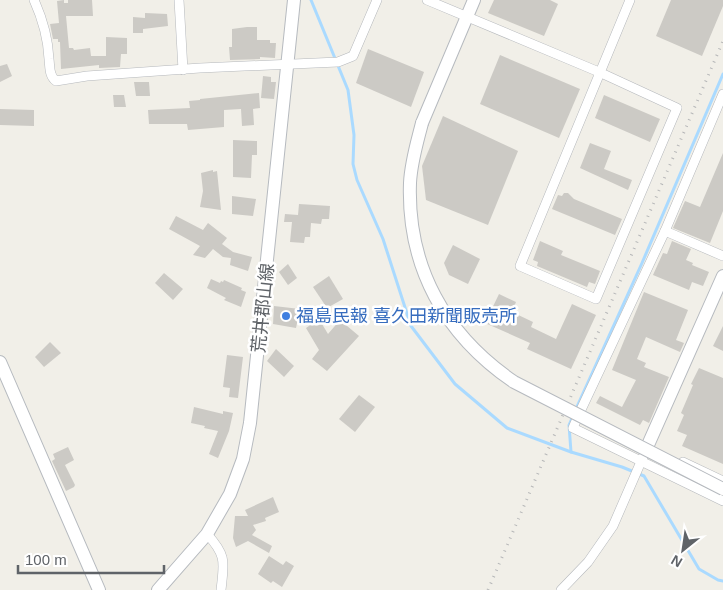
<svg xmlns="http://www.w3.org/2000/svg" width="723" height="590" font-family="Helvetica,'Noto Sans JP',sans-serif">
	<rect width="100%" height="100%" fill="#f1efe8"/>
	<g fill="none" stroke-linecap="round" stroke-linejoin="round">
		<g stroke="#aadaff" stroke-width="3">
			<polyline points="311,0 348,90 354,135 353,164 357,180 383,239 411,326 455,384 507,428 571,452 622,467 644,476 699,569 718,580 723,581"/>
			<polyline points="575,411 642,263 723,74"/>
			<polyline points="571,452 569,425 573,416"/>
		</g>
	</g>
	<g fill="#cccac5">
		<polygon points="64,0 64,3 68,3 68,0 92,0 93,16 66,16 69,48 73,48 74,50 90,48 91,56 106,56 106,37 127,38 127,54 121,54 120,67 99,68 99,65 61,69 60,42 58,42 58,39 53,39 50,24 59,23 57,1"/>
		<polygon points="494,0 550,0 558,4 544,36 488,13"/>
		<polygon points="671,0 723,0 723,6 702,56 656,36"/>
		<polygon points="145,13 167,14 168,26 143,29 143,33 133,33 133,17 145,18"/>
		<polygon points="247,27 257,27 257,40 270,40 270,43 276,43 275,58 260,57 260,59 230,60 229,47 232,47 232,29"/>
		<polygon points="368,49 424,72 411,107 356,83"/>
		<polygon points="500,55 580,89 559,138 480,104"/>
		<polygon points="7,64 12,76 0,82 0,66"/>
		<polygon points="263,76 271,77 271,82 276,82 274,99 261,98"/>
		<polygon points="134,82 149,82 150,96 136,96"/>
		<polygon points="259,93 260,108 253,109 254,125 242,126 241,109 224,110 224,127 188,130 187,124 149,124 148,110 190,108 189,101 200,100 200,99"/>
		<polygon points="113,95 124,95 126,107 114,107"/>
		<polygon points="604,95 660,119 650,142 595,118"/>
		<polygon points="0,109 34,110 34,126 0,125"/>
		<polygon points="443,116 518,151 488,225 426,200 422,166"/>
		<polygon points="233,140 257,141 257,155 252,155 251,178 233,177"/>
		<polygon points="590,143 611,151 604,169 632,180 628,190 580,168"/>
		<polygon points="723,153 723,211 710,243 673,228 685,201 700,207"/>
		<polygon points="213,170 213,172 217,171 221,210 200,207 203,191 201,173"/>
		<polygon points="564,193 568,193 574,199 622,219 615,235 552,209 558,195 562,196"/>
		<polygon points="232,196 256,199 253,216 232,214"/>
		<polygon points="299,204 330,206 329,219 322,219 321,224 311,223 310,237 305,237 304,243 290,242 292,222 284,222 285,214 298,215"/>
		<polygon points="176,216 203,230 208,223 227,238 222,244 233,252 252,257 248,271 230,265 231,258 223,257 213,249 205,258 193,255 200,246 169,229"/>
		<polygon points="540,241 563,251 561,255 600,271 595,284 589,282 587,287 537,266 538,262 533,260"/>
		<polygon points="672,241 691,249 686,260 693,263 692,265 709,272 703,286 692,282 689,290 653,275 663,253 667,254"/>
		<polygon points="453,245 480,259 468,284 449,275 444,263"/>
		<polygon points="288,264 297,278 288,285 279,272"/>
		<polygon points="164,273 183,289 173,300 155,283"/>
		<polygon points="329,276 343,299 327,308 313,287"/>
		<polygon points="211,279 220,283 221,281 223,282 224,280 242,288 241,290 246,292 241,307 224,300 226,298 207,288"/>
		<polygon points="644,292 688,310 676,340 684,343 680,352 646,337 637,359 646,363 644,367 669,377 649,423 643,420 640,425 596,403 600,396 622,407 636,380 612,370"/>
		<polygon points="499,294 516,302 512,312 533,322 531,327 556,339 572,304 596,315 571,369 527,349 530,343 485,323"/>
		<polygon points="274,306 300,309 296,328 273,324"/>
		<polygon points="319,319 328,334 340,320 359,336 327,371 312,359 319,350 306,328"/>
		<polygon points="723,326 723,351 713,346"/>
		<polygon points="50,342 61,353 44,367 35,357"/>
		<polygon points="276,349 294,366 284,377 267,361"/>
		<polygon points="227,355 243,357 238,398 229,397 230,388 223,387"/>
		<polygon points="699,368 723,378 723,464 682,446 687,435 677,431 684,415 681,413 693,385 691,384"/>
		<polygon points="359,395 375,407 355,432 339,419"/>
		<polygon points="194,407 223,414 223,411 233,413 229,431 218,458 209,454 218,431 204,428 205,426 191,423"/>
		<polygon points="68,447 74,460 65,465 75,485 74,487 66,491 52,461 55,459 53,454"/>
		<polygon points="273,497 279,512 265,518 266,521 253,525 256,530 252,535 272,546 269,553 248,541 236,547 233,538 235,516 248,516 245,510"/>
		<polygon points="269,556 283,565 286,561 294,566 282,587 273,581 271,583 258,574"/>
	</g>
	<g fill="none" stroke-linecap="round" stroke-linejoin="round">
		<defs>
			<g id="street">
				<path d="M34,0C43,20 48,37 49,59C50,67 49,76 56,81L87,76L200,68L338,62L353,56L377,0"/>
				<polyline points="179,0 183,70"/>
				<polyline points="427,0 599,72 677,108 596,299 520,266 630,0"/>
				<polyline points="665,231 723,256"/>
				<polyline points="579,414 665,231 723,94"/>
				<polyline points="582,416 579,414 573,428 723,501"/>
				<polyline points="683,462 723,481"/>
				<path d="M207,534C227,556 224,562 221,590"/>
				<polyline points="561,590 588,562 613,526 643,457"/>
			</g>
			<g id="secondary">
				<polyline points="422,123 474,0"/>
				<polyline points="0,362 99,590"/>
				<polyline points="648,445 723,276"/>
				<polyline points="158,590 207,534 230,494 243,459 250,423 294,0"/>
			</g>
		</defs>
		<use href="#street" stroke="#b5b8bc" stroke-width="10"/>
		<use href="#secondary" stroke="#b6babf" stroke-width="14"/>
		<use href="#street" stroke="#fff" stroke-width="9"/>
		<use href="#secondary" stroke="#fff" stroke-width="12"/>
		<polyline stroke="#b6b7b8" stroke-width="3" stroke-dasharray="1 6" stroke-linecap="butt" points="488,590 723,41"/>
		<defs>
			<path id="secondary-bridge" d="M422,123C417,143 411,162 410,183C407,267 445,335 514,382L723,489"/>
		</defs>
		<use href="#secondary-bridge" stroke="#b6babf" stroke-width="14" stroke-linecap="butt"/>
		<use href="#secondary-bridge" stroke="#fff" stroke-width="12"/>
	</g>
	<circle fill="#3f7fe0" stroke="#fff" stroke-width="2" cx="286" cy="316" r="5"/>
	<g text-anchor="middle" stroke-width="5" stroke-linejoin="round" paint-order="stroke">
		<g font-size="18" fill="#5f6368" stroke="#fff">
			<text transform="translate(263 308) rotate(-84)" y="6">荒井郡山線</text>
		</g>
		<g font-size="18" fill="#366cbe" stroke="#fff" text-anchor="start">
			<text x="296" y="322">福島民報 喜久田新聞販売所</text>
		</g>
	</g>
	<g transform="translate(683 550) rotate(210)" stroke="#ffffff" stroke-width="4" paint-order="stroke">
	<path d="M0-4L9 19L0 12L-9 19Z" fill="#5f6368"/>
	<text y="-8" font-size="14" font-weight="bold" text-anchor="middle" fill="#5f6368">N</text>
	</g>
	<path d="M18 565v8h146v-8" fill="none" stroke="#5f6368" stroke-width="2.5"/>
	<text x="25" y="565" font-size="15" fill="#5f6368" stroke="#ffffff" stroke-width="4" paint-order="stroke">100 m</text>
</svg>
